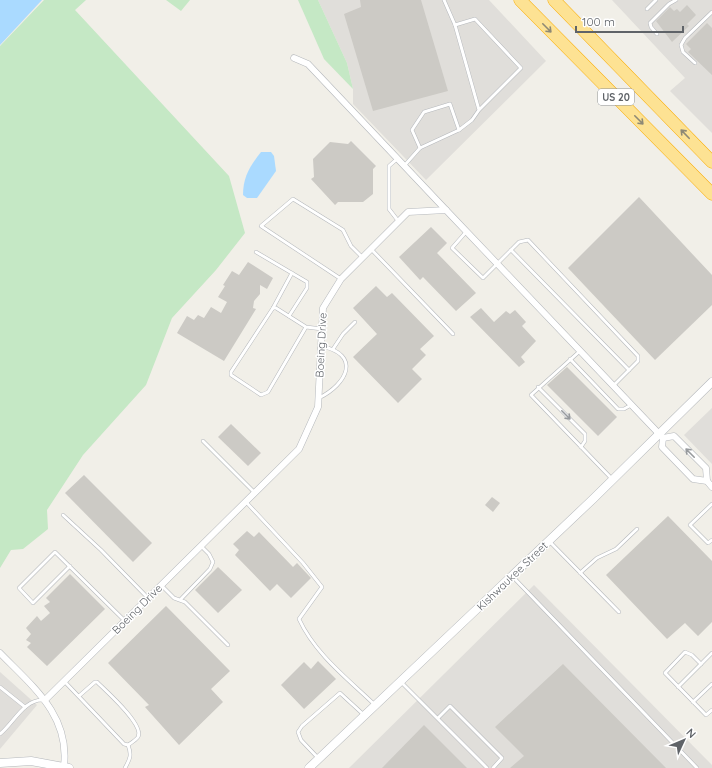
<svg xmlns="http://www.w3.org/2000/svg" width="712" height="768" font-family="Quicksand,sans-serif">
	<rect width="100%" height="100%" fill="#f1efe8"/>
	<g fill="#e0deda">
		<polygon points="318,0 489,0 546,61 426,180 353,104 353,89 347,63"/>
		<polygon points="612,0 712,0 712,133 670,91 685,78"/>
		<polygon points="712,408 712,464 684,435"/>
		<polygon points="534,585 712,765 712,768 349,768"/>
		<polygon points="0,672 37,705 0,749"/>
	</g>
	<g fill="#c5e8c5">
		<polygon points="44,0 86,0 75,10 229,176 245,233 216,270 172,318 146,385 83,455 47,510 48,529 23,549 11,550 0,568 0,46"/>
		<polygon points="166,0 190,0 181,11"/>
		<polygon points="298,0 318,0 347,63 353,89 324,59"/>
	</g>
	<g fill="#aadaff">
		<polygon points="0,0 42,0 0,45"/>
		<path d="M261,152H271L274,156L276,171L257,198H247L243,195C243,177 250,166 261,152Z"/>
	</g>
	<g fill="#cccac5">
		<polygon points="360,0 421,0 448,91 373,111 344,14 361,7"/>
		<polygon points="687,5 696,15 687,24 689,26 672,42 656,21 670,7 674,11 677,9 680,12"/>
		<polygon points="707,23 712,28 712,75 688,52 691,49 686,44"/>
		<polygon points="351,141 376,166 373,169 373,194 363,202 338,202 335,205 311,179 314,177 313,159 330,142 348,144"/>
		<polygon points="639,197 712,275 712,305 655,360 568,268"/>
		<polygon points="431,227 447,243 437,253 476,293 456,311 423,277 420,280 399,257"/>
		<polygon points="248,262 273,278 267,289 260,285 260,294 254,301 253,308 256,309 224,361 177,333 187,316 194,320 198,315 204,318 211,307 221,313 227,302 218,297 225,286 223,285 232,271 239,275"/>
		<polygon points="376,286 387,297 392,293 434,336 420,349 426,355 412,369 422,379 398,403 353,357 377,334 353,308"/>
		<polygon points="481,308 494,322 506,311 510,314 515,310 526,322 522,326 536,341 521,357 525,362 519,367 470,317"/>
		<polygon points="567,367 617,417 598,436 547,385"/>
		<polygon points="231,424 261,453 248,466 218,437"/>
		<polygon points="84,475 152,543 133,562 65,493"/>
		<polygon points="492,497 500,503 493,512 485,505"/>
		<polygon points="668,516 712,561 712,622 698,636 685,623 667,639 606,575"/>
		<polygon points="247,531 254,537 259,532 293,567 297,563 311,578 291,598 277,584 270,591 235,555 239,550 233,544"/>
		<polygon points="218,567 242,590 218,613 195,590"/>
		<polygon points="70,574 105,609 47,666 27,647 31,643 26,640 31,634 26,628 37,616 41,621 50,613 44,606 50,602 46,598"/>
		<polygon points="166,606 230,671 211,689 223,702 179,745 145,707 149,705 108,663"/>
		<polygon points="318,661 336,679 304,709 281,685 304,662 311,669"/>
		<polygon points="563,664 666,768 510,768 524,756 495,727"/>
		<polygon points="424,725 467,768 382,768"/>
	</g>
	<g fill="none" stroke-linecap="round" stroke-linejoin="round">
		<defs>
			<g id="service">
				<polyline points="444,0 455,25"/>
				<polyline points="647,9 656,0"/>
				<polyline points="657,34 651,27 650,23 669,4 676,0"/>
				<polyline points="695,63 683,52 681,45 685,38 712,12"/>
				<polyline points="420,148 412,130 424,112 450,104 459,130"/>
				<polyline points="397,159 389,166 389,209 399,222"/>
				<polyline points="404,166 420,148 459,130 472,120 479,110 521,68 475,19 455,25 479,110"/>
				<polyline points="466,232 452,248 483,278 519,242 528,240 638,356 638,361 613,386"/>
				<polyline points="371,249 453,334"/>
				<polyline points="511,250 629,370"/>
				<polyline points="256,252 307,282 307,288 289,316"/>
				<polyline points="341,279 261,226 293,199 343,230 351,246 363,258"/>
				<polyline points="273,308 292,273"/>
				<polyline points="306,327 268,392 261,395 231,375 231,372 273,308 276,308 306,327 322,329"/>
				<polyline points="333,349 343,334 355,322"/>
				<polyline points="580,351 531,395 613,480"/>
				<polyline points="570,359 618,409 624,409 631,405"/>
				<polyline points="538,387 585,434 585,441 581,447"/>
				<path d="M319,398C347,384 362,355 321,346"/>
				<polyline points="203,441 254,492"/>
				<path d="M246,502L303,563L322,587L299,619C315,654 348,679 375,705"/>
				<polyline points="712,504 690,525 708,543 712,540"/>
				<polyline points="63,515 101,550 148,598"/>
				<polyline points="549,541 619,612"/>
				<polyline points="70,566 33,603 19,588 55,552 125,621"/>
				<polyline points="580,573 597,558 616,549 637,529"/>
				<polyline points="512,576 697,768"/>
				<polyline points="161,585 174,598 185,602 228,645"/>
				<polyline points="181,599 210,569 213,562 209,554 201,546"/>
				<polyline points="712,653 701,664 692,655 685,652 665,673 706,715 712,710"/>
				<path d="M64,681L124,744L128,745C131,743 136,740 138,737C145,725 105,690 97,682H95L79,696"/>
				<polyline points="401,682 487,768"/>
				<polyline points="0,687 25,707"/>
				<polyline points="678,687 701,664"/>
				<polyline points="693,702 712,684"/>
				<polyline points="438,718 450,706 502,758 493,768"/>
				<path d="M0,734C13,724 24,699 43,700"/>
				<polyline points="319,759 301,740 298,732 302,726 340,693 364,715"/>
				<path d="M125,768C130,759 132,755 128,745"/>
			</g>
			<g id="minor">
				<polyline points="294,58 308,64 446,210"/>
				<polyline points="663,438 662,447 693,479 707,481 712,487"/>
				<polyline points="663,438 674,436 706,468 707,481"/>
				<path d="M0,653C32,686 70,715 64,766"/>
				<polyline points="45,700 299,449 318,407 323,308 341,279 408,212 446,210 663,438"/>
			</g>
			<g id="tertiary">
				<polyline points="0,763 31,761 69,768"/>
				<polyline points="309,768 593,499 712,382"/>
			</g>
			<g id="motorway">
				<polyline points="520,0 712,194"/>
				<polyline points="554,0 712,162"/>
			</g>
		</defs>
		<use href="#service" stroke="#b5b8bc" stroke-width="4"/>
		<use href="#minor" stroke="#b5b8bc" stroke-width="7"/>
		<use href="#tertiary" stroke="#b5b8bc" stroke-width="9"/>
		<use href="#motorway" stroke="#f9ab00" stroke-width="13"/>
		<use href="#service" stroke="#fff" stroke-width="3"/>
		<use href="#minor" stroke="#fff" stroke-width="6"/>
		<use href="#tertiary" stroke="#fff" stroke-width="8"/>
		<use href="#motorway" stroke="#fde293" stroke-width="12"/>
	</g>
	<defs><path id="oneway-shaft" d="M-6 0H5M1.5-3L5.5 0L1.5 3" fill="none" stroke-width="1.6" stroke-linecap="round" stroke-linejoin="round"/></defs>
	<g stroke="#8e8975">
		<use href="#oneway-shaft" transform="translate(547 28) rotate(45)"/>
		<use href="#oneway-shaft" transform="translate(639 120) rotate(45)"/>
		<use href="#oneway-shaft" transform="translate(685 134) rotate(-134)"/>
	</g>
	<g stroke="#979a9d">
		<use href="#oneway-shaft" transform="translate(566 415) rotate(45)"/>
		<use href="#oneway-shaft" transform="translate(690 453) rotate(-135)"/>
	</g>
	<g text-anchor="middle" stroke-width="3" stroke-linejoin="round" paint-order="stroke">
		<rect fill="#fff" stroke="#8f9295" stroke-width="1" x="598" y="89" width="36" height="16" rx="3"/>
		<g font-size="10" font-weight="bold" fill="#5f6368">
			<text x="616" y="101">US 20</text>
		</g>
		<g font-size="11" fill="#5f6368" stroke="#fff">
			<text transform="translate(321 345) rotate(-87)" y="4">Boeing Drive</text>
			<text transform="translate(512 576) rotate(-44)" y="4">Kishwaukee Street</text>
			<text transform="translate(137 609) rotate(-45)" y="4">Boeing Drive</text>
		</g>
	</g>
	<g transform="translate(684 740) rotate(46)" stroke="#ffffff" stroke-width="3" paint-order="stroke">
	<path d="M0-3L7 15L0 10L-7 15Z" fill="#5f6368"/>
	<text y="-6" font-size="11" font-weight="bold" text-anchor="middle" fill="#5f6368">N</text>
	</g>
	<path d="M576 26v6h107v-6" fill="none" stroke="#5f6368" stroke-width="2"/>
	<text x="582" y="26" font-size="12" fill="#5f6368" stroke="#ffffff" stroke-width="3" paint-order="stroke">100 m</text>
</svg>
